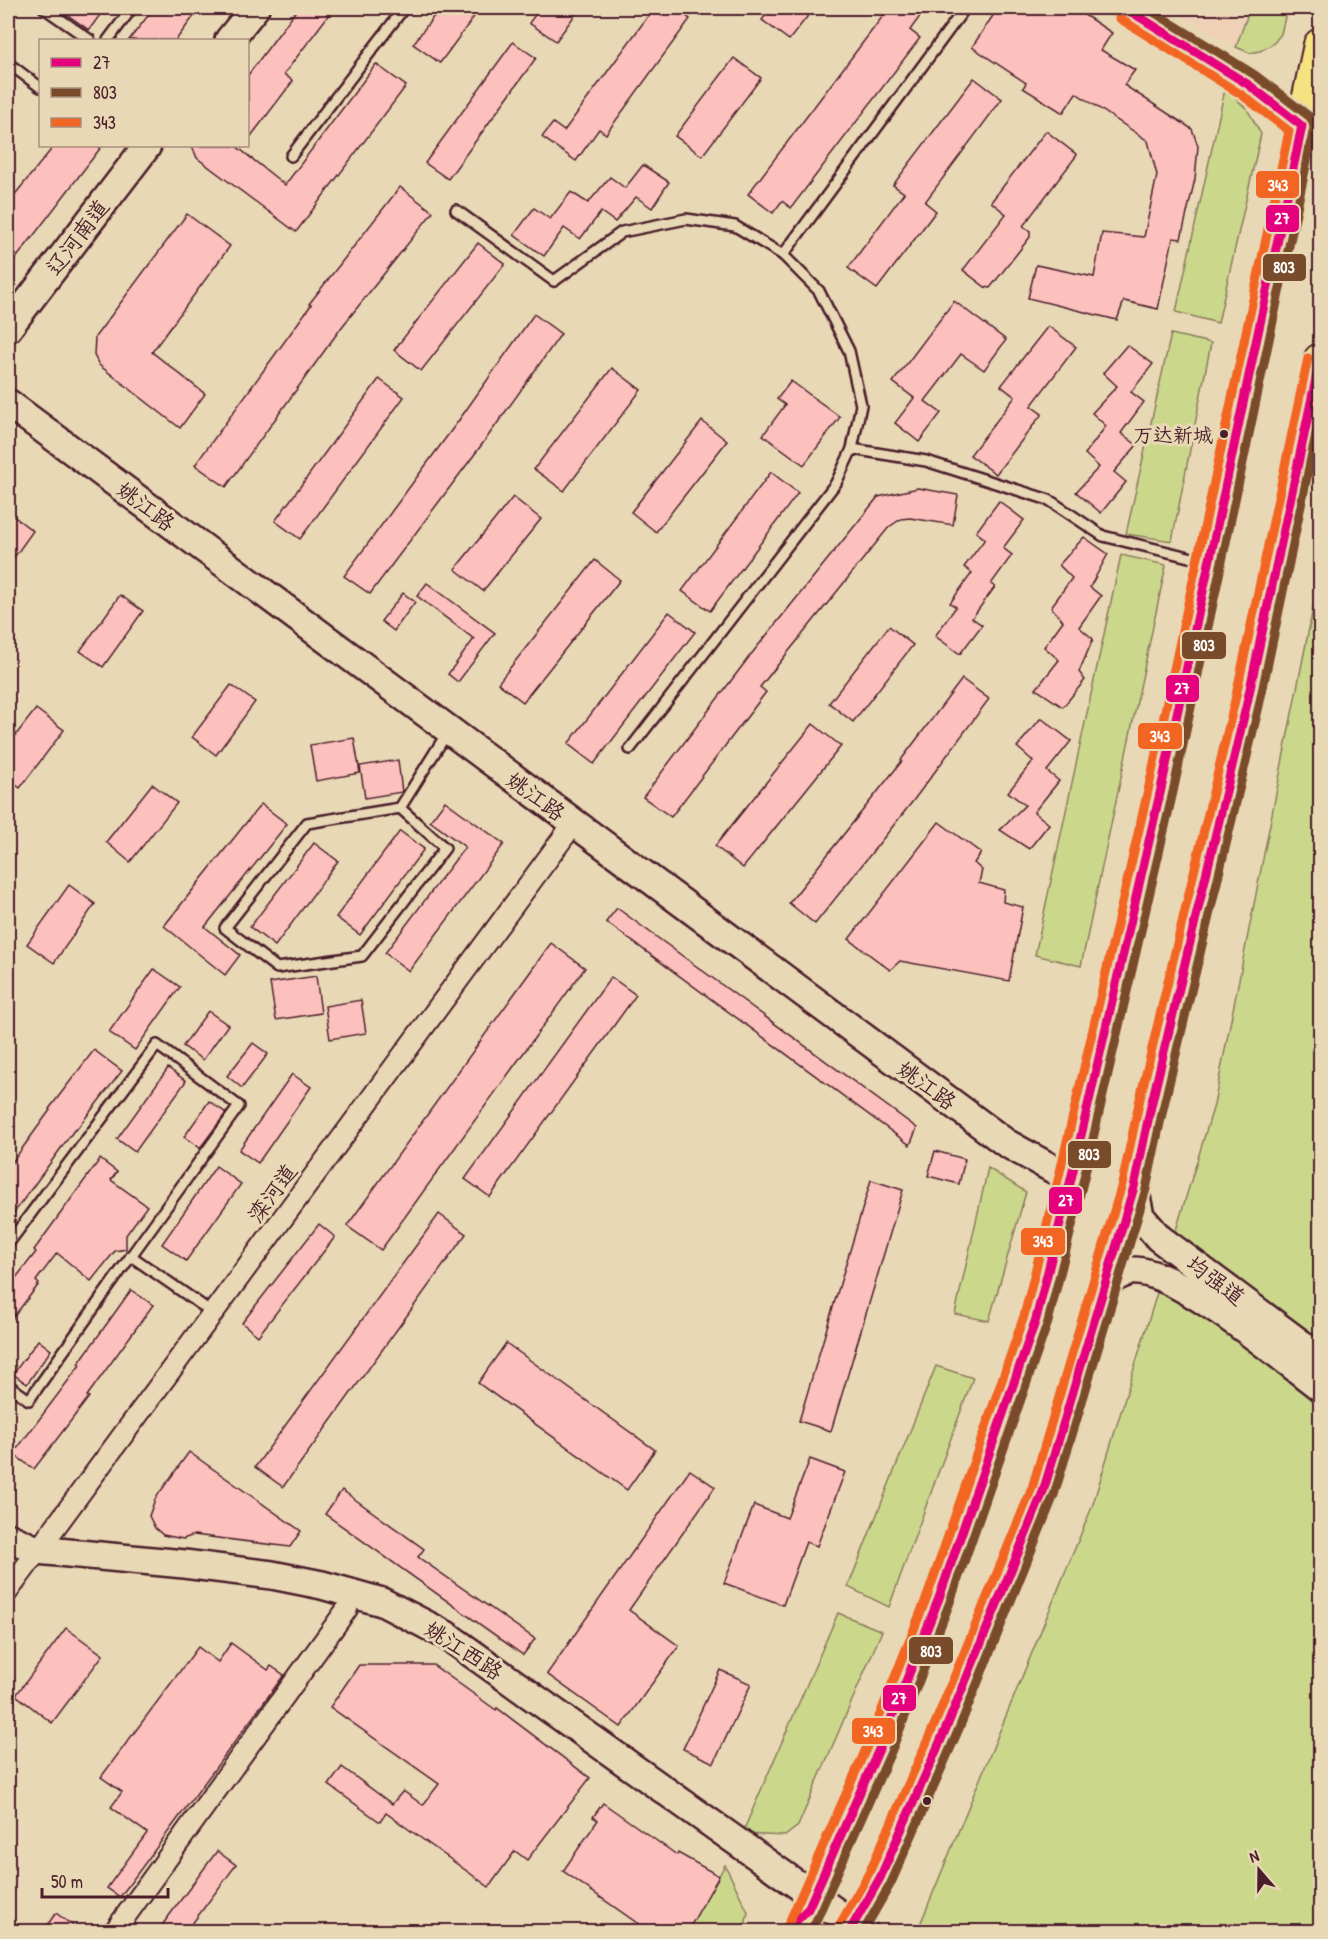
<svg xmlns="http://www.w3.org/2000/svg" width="1328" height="1939" font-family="'Patrick Hand','LXGW WenKai TC',sans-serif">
	<rect width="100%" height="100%" fill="#e9d8b5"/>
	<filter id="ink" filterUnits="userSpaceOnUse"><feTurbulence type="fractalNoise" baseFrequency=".0167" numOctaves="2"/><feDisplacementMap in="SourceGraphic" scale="12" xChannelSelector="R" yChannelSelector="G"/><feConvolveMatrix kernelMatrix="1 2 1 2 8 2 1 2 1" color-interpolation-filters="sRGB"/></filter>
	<g filter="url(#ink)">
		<polygon fill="#efd1b7" points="1167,8 1250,8 1236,47"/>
		<g fill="#cbd88c" stroke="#8a7c5c" stroke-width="1.5">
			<polygon points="1250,8 1287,8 1281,34 1273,44 1260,51 1250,53 1236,47"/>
			<polygon points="1225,89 1247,109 1261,134 1218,323 1176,312"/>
			<polygon points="1171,334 1211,343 1172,541 1126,534"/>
			<polygon points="1121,555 1166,565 1081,966 1035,955"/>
			<polygon points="1320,573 1320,1931 917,1932 1092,1507 1214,1105"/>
			<polygon points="988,1168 1026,1192 989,1321 955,1314"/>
			<polygon points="936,1366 973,1378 889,1607 848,1587"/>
			<polygon points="838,1613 882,1631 798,1826 785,1836 742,1834"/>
			<polygon points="725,1865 748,1912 744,1931 687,1932"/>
		</g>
		<g fill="#fcc0bd" stroke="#4a1f2b" stroke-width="1.5">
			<polygon points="58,8 105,8 89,30"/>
			<polygon points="154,8 200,8 176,40 129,40"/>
			<polygon points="298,8 334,8 284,74 293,81 248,140 248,75"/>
			<polygon points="440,8 467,8 476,14 440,63 413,44"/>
			<polygon points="540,8 580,8 556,41 529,23"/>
			<polygon points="654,8 675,8 690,19 606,134 599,129 576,161 542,137 553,123 564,131"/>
			<polygon points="771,8 814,8 789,40 762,20"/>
			<polygon points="889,8 926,8 910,30 920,38 791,208 782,201 773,213 748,194"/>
			<polygon points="998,8 1074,8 1112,33 1101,50 1135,70 1124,85 1192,129 1198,146 1195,179 1181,239 1173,238 1158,309 1124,301 1117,320 1028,298 1036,265 1094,277 1102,233 1144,237 1157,175 1148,141 1076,93 1063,113 1023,88 1026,83 972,47"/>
			<polygon points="513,42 536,58 448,179 425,163"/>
			<polygon points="734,58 761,78 702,156 675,136"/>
			<polygon points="376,64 406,86 296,232 197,158 192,146 236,146 285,185"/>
			<polygon points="974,78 1002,99 925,202 936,211 877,289 848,268 904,193 893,185"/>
			<polygon points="1046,131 1077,155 1023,226 1030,231 1030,237 990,288 985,287 963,270 1006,214 991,202"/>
			<polygon points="54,146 102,146 8,269 8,203"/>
			<polygon points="643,165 669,182 652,208 636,197 615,222 601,212 580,239 564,228 544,256 514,235 534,208 550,219 571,192 588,203 610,177 625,188"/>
			<polygon points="400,187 433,212 341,328 226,487 195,465 311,305 309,304"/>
			<polygon points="187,214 230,246 152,352 205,394 180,428 99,365 94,355 95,337"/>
			<polygon points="478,243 505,264 421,371 394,350"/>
			<polygon points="954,301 1006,340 984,370 961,354 925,401 941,413 919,442 895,423 914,398 893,382"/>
			<polygon points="534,314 561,334 486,439 370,594 344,576 459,420"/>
			<polygon points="1048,326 1076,347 1031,406 1042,414 996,474 970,455 1015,397 1001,386"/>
			<polygon points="1127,345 1153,364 1131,392 1144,402 1121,433 1137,445 1114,472 1126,482 1101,513 1076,492 1099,467 1085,454 1106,426 1092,413 1117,386 1103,373"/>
			<polygon points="612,368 641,390 564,491 534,469"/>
			<polygon points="379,379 404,397 300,539 275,521"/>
			<polygon points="791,381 840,417 804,465 763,435 785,405 777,399"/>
			<polygon points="702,421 727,441 656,532 631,512"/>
			<polygon points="771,472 798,493 710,611 682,591"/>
			<polygon points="918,488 958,495 953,525 910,518 901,519 889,527 760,687 766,692 671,817 643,797 749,657 878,497"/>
			<polygon points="513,497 541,519 483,591 455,569"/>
			<polygon points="999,501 1024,520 1003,548 1012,555 991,584 995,587 972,618 982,625 960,654 935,636 956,607 950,603 972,573 964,567 985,539 976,532"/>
			<polygon points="8,512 33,531 8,566"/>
			<polygon points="1084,537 1108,554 1090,587 1101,596 1079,627 1093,639 1079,672 1085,680 1063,707 1036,689 1059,660 1044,647 1063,621 1051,607 1072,578 1059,565"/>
			<polygon points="595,560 620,580 523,702 498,683"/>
			<polygon points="427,583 495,633 458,682 448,674 474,639 417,596"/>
			<polygon points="403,593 415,602 394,631 381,621"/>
			<polygon points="120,595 143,611 103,667 80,651"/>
			<polygon points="669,612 695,632 594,764 568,744"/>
			<polygon points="889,626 913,645 853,722 829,703"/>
			<polygon points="962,679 989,699 913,801 815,924 789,903 902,761 901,760"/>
			<polygon points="231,685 255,702 216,755 192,737"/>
			<polygon points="36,709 64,730 20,788 8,779 8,745"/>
			<polygon points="1041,718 1071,741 1047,771 1059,781 1034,812 1049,824 1029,849 1000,830 1025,805 1008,792 1033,761 1017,747"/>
			<polygon points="813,724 841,746 743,868 715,846"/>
			<polygon points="354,738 360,773 316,781 310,745"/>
			<polygon points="398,760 402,792 365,798 360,766"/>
			<polygon points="152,784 177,803 130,862 106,842"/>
			<polygon points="445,801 504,844 409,971 385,953 465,847 430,821"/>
			<polygon points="261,804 287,824 205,927 240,955 225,975 164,926"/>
			<polygon points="939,822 981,853 974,863 982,870 979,883 1004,890 1003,902 1023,907 1009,981 900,961 890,970 849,939"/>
			<polygon points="400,831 424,849 360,935 336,917"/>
			<polygon points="314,843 338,861 275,946 250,927"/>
			<polygon points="69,885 95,904 54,963 27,944"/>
			<polygon points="617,908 917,1128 910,1145 606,922"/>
			<polygon points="551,943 585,968 381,1250 347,1226"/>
			<polygon points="154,969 180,987 135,1050 109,1032"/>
			<polygon points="316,976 321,1013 276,1020 270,983"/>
			<polygon points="611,977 636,995 490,1197 465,1179"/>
			<polygon points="361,1000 366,1033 330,1039 325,1006"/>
			<polygon points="208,1011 228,1025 203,1060 183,1046"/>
			<polygon points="253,1043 268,1054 242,1088 227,1076"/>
			<polygon points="94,1050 122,1071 76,1130 75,1129 8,1221 8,1168 50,1110 49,1109"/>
			<polygon points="168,1068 186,1081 135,1152 117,1139"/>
			<polygon points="292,1074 311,1087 258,1163 239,1150"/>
			<polygon points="209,1101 226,1113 200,1148 184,1137"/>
			<polygon points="935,1151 965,1159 959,1184 928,1176"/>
			<polygon points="100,1159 117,1172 111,1180 147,1206 126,1235 126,1249 115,1251 91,1281 57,1253 36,1281 39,1284 8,1324 8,1288 36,1252 34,1250"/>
			<polygon points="216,1166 241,1184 186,1261 162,1244"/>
			<polygon points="871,1180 903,1190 831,1431 799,1421"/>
			<polygon points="439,1214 466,1234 283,1487 255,1467"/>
			<polygon points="319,1224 335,1237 258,1336 242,1323"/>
			<polygon points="131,1290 153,1305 87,1396 89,1397 34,1469 13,1454 80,1365 78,1364"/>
			<polygon points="38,1340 51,1350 27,1384 13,1374"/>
			<polygon points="506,1343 655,1450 627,1490 478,1383"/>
			<polygon points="189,1452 301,1531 290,1547 194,1535 183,1539 163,1535 155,1528 149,1516 155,1499"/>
			<polygon points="810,1459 845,1472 817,1546 806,1542 783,1605 724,1583 754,1505 787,1518"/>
			<polygon points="690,1470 715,1487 629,1610 679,1646 621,1727 547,1674"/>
			<polygon points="342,1490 424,1549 418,1557 535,1639 523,1655 325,1514"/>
			<polygon points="66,1628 103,1655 52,1723 16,1695"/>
			<polygon points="231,1643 268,1670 271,1666 284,1675 120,1897 107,1888 147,1833 111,1807 122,1792 101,1777 198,1647 218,1662"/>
			<polygon points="359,1665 433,1665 496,1710 497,1708 590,1778 527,1860 515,1851 489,1887 386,1813 380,1822 329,1785 342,1767 392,1804 403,1791 423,1805 439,1784 330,1707"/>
			<polygon points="720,1670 751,1684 714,1763 683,1749"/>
			<polygon points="603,1803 677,1855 678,1853 719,1876 687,1932 650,1932 563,1871 598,1820 593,1817"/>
			<polygon points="217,1851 236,1865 186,1932 157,1932"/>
			<polygon points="56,1913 81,1932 42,1932"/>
		</g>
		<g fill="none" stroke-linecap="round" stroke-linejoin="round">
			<defs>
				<g id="lane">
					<polyline points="44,8 90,40"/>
					<polyline points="108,40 132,8"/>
					<polyline points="8,63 40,87"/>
					<polyline points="291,156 404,8"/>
					<polyline points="456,210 554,281 622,232 686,219 735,226 783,255 819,291 849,351 861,405 852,449 836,483 630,749"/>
					<polyline points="783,255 965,8"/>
					<polyline points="852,449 926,461 1049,500 1103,536 1205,561"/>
					<polyline points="400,808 445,848 362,956 277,968 225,928 307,823 400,808 447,733"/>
					<polyline points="8,1244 157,1045 239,1106 131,1256"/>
					<polyline points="8,1385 29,1400 131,1256 213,1313"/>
				</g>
				<g id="street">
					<polyline points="8,1591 574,823"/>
					<polyline points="114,1932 347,1609"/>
				</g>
				<g id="secondary">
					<polyline points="1125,8 1249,85 1320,140"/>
					<polyline points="229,40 255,8"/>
					<polyline points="8,328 147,146"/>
					<polyline points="8,403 1006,1143 1071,1179"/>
					<polyline points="1134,1187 1140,1216 1159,1238 1320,1358"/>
					<path d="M1106,1282C1113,1279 1123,1272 1131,1271C1175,1267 1283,1359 1320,1387"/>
					<polyline points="8,1537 37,1550 184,1564 272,1575 322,1585 382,1602 446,1635 864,1932"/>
				</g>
				<g id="primary">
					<polyline points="798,1932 880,1747 939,1598 1036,1319 1071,1179 1161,789 1320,45"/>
					<polyline points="849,1932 880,1878 947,1726 1043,1492 1134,1187 1151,1106 1247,703 1320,360"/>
				</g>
			</defs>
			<use href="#lane" stroke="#4a1f2b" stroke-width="14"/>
			<use href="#street" stroke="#4a1f2b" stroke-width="24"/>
			<use href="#secondary" stroke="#4a1f2b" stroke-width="32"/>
			<use href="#primary" stroke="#4a1f2b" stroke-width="36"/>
			<use href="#lane" stroke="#e9d8b5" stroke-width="9"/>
			<use href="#street" stroke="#e9d8b5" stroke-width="20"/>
			<use href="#secondary" stroke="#e9d8b5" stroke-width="27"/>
			<use href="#primary" stroke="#f5e382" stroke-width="32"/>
			<defs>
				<g id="bus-1">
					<polyline points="785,1932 808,1909 880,1747 939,1598 1036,1319 1071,1179 1161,789 1302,126 1249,85 1125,8"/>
					<polyline points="849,1932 880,1878 947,1726 1043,1492 1134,1187 1151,1106 1247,703 1320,360"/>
				</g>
				<g id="bus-2">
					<polyline points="811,1932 891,1752 950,1602 1048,1322 1083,1182 1173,792 1314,128 1313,122 1310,117 1255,75 1147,8"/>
					<polyline points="863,1932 891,1883 958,1731 1054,1495 1146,1189 1163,1109 1259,706 1320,415"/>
				</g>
				<g id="bus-3">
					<polyline points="839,1926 869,1873 936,1721 1032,1488 1122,1184 1139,1103 1235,700 1308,358"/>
					<polyline points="787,1927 869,1742 928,1594 1024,1316 1059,1176 1149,786 1289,131 1242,95 1119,18"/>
				</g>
			</defs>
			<use href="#bus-1" stroke="#e9d8b5" stroke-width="14"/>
			<use href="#bus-2" stroke="#e9d8b5" stroke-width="14"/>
			<use href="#bus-3" stroke="#e9d8b5" stroke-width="14"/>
			<use href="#bus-1" stroke="#e5007d" stroke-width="9"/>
			<use href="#bus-2" stroke="#7a4b2a" stroke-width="9"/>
			<use href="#bus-3" stroke="#f26522" stroke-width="9"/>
		</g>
	</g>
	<g fill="#4a1f2b" stroke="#e9d8b5" stroke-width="2">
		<circle cx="1224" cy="434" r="5"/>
		<circle cx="927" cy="1801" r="5"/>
	</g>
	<g text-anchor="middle" stroke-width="6" stroke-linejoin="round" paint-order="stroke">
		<g font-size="20" fill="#4a1f2b" stroke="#e9d8b5" text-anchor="end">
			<text x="1213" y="442">万达新城</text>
		</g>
		<g font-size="22" fill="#4a1f2b" stroke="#e9d8b5">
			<text transform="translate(77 237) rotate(-53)" y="8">辽河南道</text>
			<text transform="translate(146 506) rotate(37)" y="8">姚江路</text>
			<text transform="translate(536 796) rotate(36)" y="8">姚江路</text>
			<text transform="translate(927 1085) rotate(36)" y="8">姚江路</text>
			<text transform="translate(272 1193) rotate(-54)" y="8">滦河道</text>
			<text transform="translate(1216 1280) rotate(37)" y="8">均强道</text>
			<text transform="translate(464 1650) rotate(33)" y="8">姚江西路</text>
		</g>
	</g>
	<g stroke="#e9d8b5" stroke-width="2">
		<rect x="1255" y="170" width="45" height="29" rx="6" fill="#f26522"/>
		<rect x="1265" y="204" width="35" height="29" rx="6" fill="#e5007d"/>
		<rect x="1262" y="253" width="45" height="29" rx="6" fill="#7a4b2a"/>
		<rect x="1181" y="631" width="46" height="29" rx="6" fill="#7a4b2a"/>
		<rect x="1165" y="674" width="35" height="29" rx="6" fill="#e5007d"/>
		<rect x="1137" y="722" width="46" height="28" rx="6" fill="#f26522"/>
		<rect x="1067" y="1140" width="45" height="29" rx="6" fill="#7a4b2a"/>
		<rect x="1048" y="1186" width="35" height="29" rx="6" fill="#e5007d"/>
		<rect x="1020" y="1227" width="46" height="29" rx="6" fill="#f26522"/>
		<rect x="908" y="1636" width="46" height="29" rx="6" fill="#7a4b2a"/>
		<rect x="882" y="1684" width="35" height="28" rx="6" fill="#e5007d"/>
		<rect x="851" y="1717" width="45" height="28" rx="6" fill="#f26522"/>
	</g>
	<g font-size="16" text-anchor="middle" font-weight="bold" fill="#fff">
		<text x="1278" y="191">343</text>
		<text x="1282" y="224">27</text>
		<text x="1284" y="273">803</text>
		<text x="1204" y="651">803</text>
		<text x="1182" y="694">27</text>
		<text x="1160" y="742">343</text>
		<text x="1089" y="1160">803</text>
		<text x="1066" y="1206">27</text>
		<text x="1043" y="1247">343</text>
		<text x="931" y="1657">803</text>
		<text x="899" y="1704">27</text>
		<text x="873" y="1737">343</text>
	</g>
	<rect width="1328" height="1939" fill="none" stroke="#e9d8b5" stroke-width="30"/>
	<rect x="15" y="15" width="1298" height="1909" fill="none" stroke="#4a1f2b" stroke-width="2" filter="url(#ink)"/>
	<rect x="39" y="39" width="210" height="108" fill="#e9d8b5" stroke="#a98e7e" stroke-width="1.5"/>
	<rect x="51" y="58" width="30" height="9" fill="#e5007d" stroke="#a98e7e" stroke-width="1.5"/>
	<text x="93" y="69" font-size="18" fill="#4a1f2b">27</text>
	<rect x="51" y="88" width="30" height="9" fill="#7a4b2a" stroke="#a98e7e" stroke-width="1.5"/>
	<text x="93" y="99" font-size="18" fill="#4a1f2b">803</text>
	<rect x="51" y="118" width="30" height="9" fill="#f26522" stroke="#a98e7e" stroke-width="1.5"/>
	<text x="93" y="129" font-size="18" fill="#4a1f2b">343</text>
	<g transform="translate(1259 1870) rotate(340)" stroke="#e9d8b5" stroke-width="4.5" paint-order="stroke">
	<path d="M0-4.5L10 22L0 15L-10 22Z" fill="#4a1f2b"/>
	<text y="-9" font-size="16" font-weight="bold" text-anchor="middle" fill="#4a1f2b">N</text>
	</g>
	<path d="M42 1888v9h126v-9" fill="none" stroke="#4a1f2b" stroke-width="3"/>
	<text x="51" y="1888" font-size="18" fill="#4a1f2b" stroke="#e9d8b5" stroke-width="4.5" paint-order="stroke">50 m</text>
</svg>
